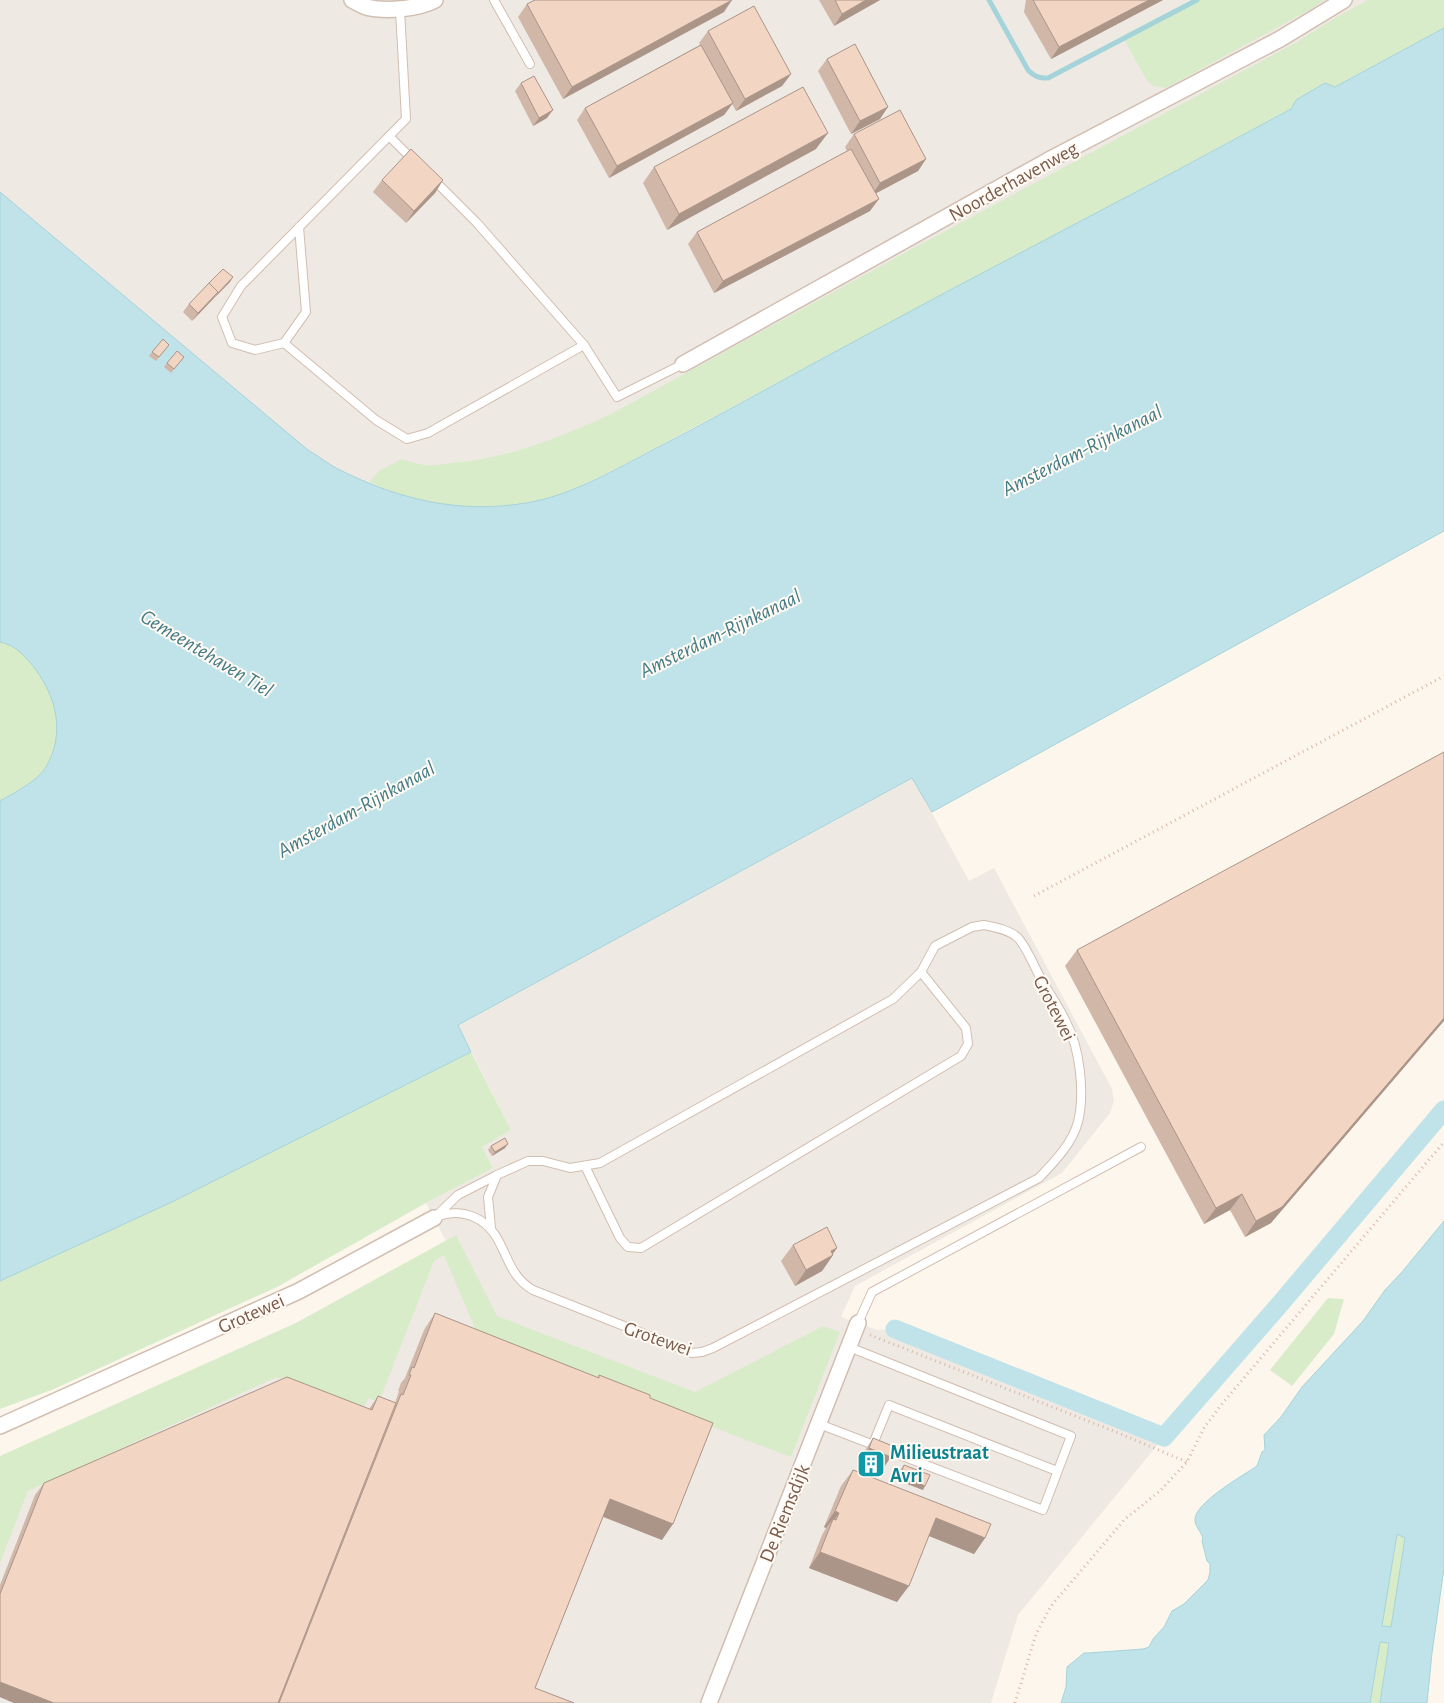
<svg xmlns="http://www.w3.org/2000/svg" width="1444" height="1703" font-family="'Alegreya Sans',sans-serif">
	<rect width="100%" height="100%" fill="#fdf6ec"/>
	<g fill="#efe9e4">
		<polygon points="0,0 1428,0 408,546 0,210"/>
		<polygon points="913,778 969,881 994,868 1112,1089 1114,1101 1110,1113 1062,1173 855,1286 841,1317 877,1330 895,1329 1164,1437 1018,1615 991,1703 0,1703 0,1477 243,1348 296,1323 446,1241 426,1203 493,1168 482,1147 511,1130 458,1025"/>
	</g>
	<g fill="#d8ecc9">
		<polygon points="1191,0 1324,0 1313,8 1166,88 1153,86 1146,79 1122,36"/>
		<path d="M1368,0H1444V28L1335,87L1296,100L1291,109L1237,138L612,471C590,482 568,493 544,499C504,510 448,510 408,497C395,493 382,487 369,482L380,470L402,459C409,461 417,464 425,465C433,466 443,464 451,463C509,459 561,437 613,413L910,250L1297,42L1335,18Z"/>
		<path d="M0,642C16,645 26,657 36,669C57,699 65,734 46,767C38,781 14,793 0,801Z"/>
		<polygon points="471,1052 511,1130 482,1147 493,1168 426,1203 277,1287 54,1389 0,1409 0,1281 172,1202"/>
		<polygon points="456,1235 497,1316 695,1392 823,1326 840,1332 791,1457 479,1338 444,1255 434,1261 379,1402 368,1398 361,1415 277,1377 28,1491 0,1563 0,1456 296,1323"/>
		<polygon points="1328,1298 1344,1299 1334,1334 1292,1386 1270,1370"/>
		<polygon points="1397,1534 1405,1538 1391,1627 1382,1626"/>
		<polygon points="1380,1642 1389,1643 1380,1703 1370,1703"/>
	</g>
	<g fill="#bfe3e8" stroke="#a5d3da" fill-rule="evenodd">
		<path d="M1444,28V531L932,812L912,778L458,1025L471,1052L172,1202L0,1281V801C14,793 38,781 46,767C65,734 57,699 36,670C26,657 16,645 0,642V192L308,450C319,456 329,465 340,470C400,500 460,514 526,503C569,496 609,473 647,453C709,421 770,387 831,354C983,271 1139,192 1291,109L1296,100L1325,83L1335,87Z"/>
		<path d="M1444,1221V1568L1432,1653L1427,1703H1380L1389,1643L1380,1642L1370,1703H1061L1066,1687L1067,1667L1084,1653H1088L1143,1649L1149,1647L1153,1639L1164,1627L1172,1611L1184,1604L1208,1580L1210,1572V1564L1207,1561L1202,1541L1203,1538C1201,1532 1195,1526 1195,1520C1194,1503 1244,1475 1257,1466L1262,1452L1265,1450L1264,1435L1281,1417L1302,1387L1363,1321L1385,1290L1402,1272ZM1397,1534L1405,1538L1391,1627L1382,1626Z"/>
	</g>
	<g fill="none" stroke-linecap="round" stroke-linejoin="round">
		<path stroke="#a5d3da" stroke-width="5" d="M989,0L1028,70C1035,77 1039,78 1048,78L1197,0"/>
		<polyline stroke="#bfe3e8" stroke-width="19" points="895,1329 1164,1437 1280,1304 1444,1110"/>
		<defs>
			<g id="service">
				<polyline points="494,0 530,64"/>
				<polyline points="389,136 413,160"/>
				<polyline points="434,180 477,223 584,345"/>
				<polyline points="299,227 306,312 284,343 255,350 232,343 222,317 241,286 406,119 400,10"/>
				<polyline points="284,343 376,420 407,439 428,433 584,345 617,397 683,364"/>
				<path d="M984,925C995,927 1011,930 1019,939C1028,950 1034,966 1041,979C1049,993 1059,1007 1066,1022C1080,1048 1085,1093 1078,1122C1072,1144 1054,1162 1039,1178L713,1348L702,1352L692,1353L533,1290C500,1271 509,1233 474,1217C460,1211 448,1212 434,1218L458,1195L497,1175L528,1161H543L570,1168L600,1163L893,999L921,972L935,946L972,927Z"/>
				<polyline points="585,1166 620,1238 628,1247 641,1248 961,1056 968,1044 966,1028 921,972"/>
				<polyline points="491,1228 488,1197 497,1175"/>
				<polyline points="858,1323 872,1292 1141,1147"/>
				<polyline points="819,1424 1043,1510 1071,1436 849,1347"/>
				<polyline points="873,1444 889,1405 1057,1471"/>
			</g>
			<g id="minor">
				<path d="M352,0C356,2 361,5 366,7C385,12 418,9 435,0"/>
				<polyline points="683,364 1047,161 1280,39 1344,0"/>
				<polyline points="0,1426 299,1291 434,1218"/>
				<polyline points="709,1703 858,1323"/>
			</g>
		</defs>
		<use href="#service" stroke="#d1beb0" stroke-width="10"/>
		<use href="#minor" stroke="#d1beb0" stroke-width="18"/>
		<g stroke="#d9b8a5" stroke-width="3" stroke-dasharray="1 4" stroke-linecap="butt">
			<polyline points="1034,896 1444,676"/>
			<polyline points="870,1335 1116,1432 1187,1462"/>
			<polyline points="1015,1703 1036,1634 1051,1606 1125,1519 1160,1491 1187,1462 1204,1428 1221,1405 1444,1142"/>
		</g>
		<use href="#service" stroke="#fff" stroke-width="8"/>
		<use href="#minor" stroke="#fff" stroke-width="15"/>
	</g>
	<g fill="#d1b7a8">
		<polygon points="819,0 880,0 834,26"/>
		<polygon points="1026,0 1163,0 1051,59 1024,12"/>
		<polygon points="527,4 724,12 563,99 518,17"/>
		<polygon points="708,31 791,74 782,86 736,111 732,104 724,115 609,178 577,120 585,108 700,45 699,43"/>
		<polygon points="827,59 880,119 851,134 818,71"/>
		<polygon points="521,83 547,118 533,126 515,91"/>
		<polygon points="854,134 926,159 918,171 876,193 870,211 714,293 688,244 697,232 847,151 845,147"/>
		<polygon points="816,149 667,230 643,183 654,167"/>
		<polygon points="382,180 443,180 435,193 406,223 373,192"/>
		<polygon points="230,282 192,321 183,312 189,304"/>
		<polygon points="169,345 156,361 149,356 152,352"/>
		<polygon points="184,357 171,373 164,367 167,363"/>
		<polygon points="1077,950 1271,1223 1245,1237 1230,1210 1204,1224 1065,966"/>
		<polygon points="491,1146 505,1148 492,1156 488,1150"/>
		<polygon points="793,1245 837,1248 833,1254 833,1255 822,1271 795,1286 781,1261"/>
		<polygon points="435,1313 598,1378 599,1375 650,1398 662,1540 603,1517 535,1688 574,1703 14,1703 0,1697 0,1585 35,1495 44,1483 369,1409 378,1396 395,1403 399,1391 398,1391 401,1383 405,1378 424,1330"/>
		<polygon points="873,1438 880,1473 858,1464 862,1455"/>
		<polygon points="904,1465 923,1490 897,1480 901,1469"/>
		<polygon points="853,1470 985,1538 974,1554 929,1536 897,1602 809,1568 822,1535 826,1528 824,1527 841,1486"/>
	</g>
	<g fill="#aa9588">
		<polygon points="732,0 724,12 563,99 572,87"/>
		<polygon points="866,0 880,0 834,26 842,14"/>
		<polygon points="1149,0 1163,0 1051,59 1059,47"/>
		<polygon points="791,74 782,86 736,111 745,99"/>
		<polygon points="733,103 724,115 609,178 617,166"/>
		<polygon points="888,107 880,119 851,134 860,121"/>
		<polygon points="553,110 547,118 533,126 539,118"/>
		<polygon points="828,133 816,149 667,230 679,214"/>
		<polygon points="926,159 918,171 871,196 880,183"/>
		<polygon points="443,180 435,193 406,223 414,211"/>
		<polygon points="879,199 870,211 714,293 723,281"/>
		<polygon points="233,277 230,282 215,297 218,293"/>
		<polygon points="218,292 212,300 192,321 198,313"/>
		<polygon points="1444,1018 1444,1021 1271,1223 1245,1237 1256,1221"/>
		<polygon points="508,1144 505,1148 492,1156 495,1152"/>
		<polygon points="1242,1194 1230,1210 1204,1224 1216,1208"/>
		<polygon points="837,1248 831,1256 833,1255 822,1271 795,1286 806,1270 831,1251"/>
		<polygon points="869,1448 891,1457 880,1473 858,1464"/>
		<polygon points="900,1475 925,1486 923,1490 897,1480"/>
		<polygon points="610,1499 673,1524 662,1540 599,1515"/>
		<polygon points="835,1511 839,1513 831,1524 833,1519 826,1528 824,1527"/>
		<polygon points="936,1518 985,1538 974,1554 924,1534"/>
		<polygon points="820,1552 909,1586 897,1602 809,1568"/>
		<polygon points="0,1682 54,1703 14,1703 0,1697"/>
	</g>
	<g fill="#f3d5c3" stroke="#aa9588">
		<polygon points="535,0 732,0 572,87 527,4"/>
		<polygon points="835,0 866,0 842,14"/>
		<polygon points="1033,0 1149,0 1059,47"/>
		<polygon points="754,6 791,74 745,99 708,31"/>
		<polygon points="855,44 888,107 860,121 827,59"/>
		<polygon points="701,45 733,103 617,166 585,108"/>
		<polygon points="534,76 553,110 539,118 521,83"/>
		<polygon points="803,87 828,133 679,214 654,167"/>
		<polygon points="900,110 926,159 880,183 854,134"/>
		<polygon points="411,149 443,180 414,211 382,180"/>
		<polygon points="851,149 879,199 723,281 697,232"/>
		<polygon points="223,269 233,277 218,293 209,283"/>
		<polygon points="209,283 218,292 198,313 189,304"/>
		<polygon points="163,339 169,345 159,357 152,352"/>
		<polygon points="177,351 184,357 174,369 167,363"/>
		<polygon points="1444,752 1444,1018 1282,1207 1256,1221 1242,1194 1216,1208 1077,950"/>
		<polygon points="505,1138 508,1144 495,1152 491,1146"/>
		<polygon points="827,1227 837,1248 831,1251 833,1255 806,1270 793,1245"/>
		<polygon points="435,1313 599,1378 599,1375 650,1395 650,1398 713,1423 673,1524 610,1499 535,1688 574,1703 279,1703 401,1394 403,1395 411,1375 409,1375 412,1367 414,1368"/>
		<polygon points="287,1377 372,1410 378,1396 396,1403 278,1703 54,1703 0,1682 0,1594 44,1483"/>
		<polygon points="873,1438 895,1447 891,1457 869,1448"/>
		<polygon points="904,1465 930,1475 925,1486 900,1475"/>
		<polygon points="853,1470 991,1524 985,1538 936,1518 909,1586 820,1552 833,1519 836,1520 839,1513 835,1511"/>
	</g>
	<defs>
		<symbol id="building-square" viewBox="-11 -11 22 22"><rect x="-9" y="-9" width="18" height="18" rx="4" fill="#0f9aa8" stroke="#fffaf3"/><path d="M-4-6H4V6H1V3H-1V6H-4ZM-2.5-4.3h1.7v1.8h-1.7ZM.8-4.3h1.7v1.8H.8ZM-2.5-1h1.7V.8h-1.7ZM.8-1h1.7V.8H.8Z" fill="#fff"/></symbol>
	</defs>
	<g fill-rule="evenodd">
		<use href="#building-square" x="855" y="1448" width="32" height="32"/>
	</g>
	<g text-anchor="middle" stroke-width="4" stroke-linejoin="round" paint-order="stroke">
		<g font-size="20" fill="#7a5c4d" stroke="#fffaf3">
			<text transform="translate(1013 181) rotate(-29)" y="7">Noorderhavenweg</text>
			<text transform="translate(1055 1008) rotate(63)" y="7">Grotewei</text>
			<text transform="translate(251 1313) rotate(-24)" y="7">Grotewei</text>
			<text transform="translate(658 1338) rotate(19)" y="7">Grotewei</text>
			<text transform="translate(784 1513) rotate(-68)" y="7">De Riemsdijk</text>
		</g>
		<g font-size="20" font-weight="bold" fill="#0d838f" stroke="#fffaf3" text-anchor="start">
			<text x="890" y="1459">Milieustraat<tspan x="890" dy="23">Avri</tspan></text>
		</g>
		<g font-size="21" font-style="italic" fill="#437c86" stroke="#fffaf3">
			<text transform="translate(1082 450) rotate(-27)" y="7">Amsterdam-Rijnkanaal</text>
			<text transform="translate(720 633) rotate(-26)" y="7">Amsterdam-Rijnkanaal</text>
			<text transform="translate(207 653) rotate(31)" y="7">Gemeentehaven Tiel</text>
			<text transform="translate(356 809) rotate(-29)" y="7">Amsterdam-Rijnkanaal</text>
		</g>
	</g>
</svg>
